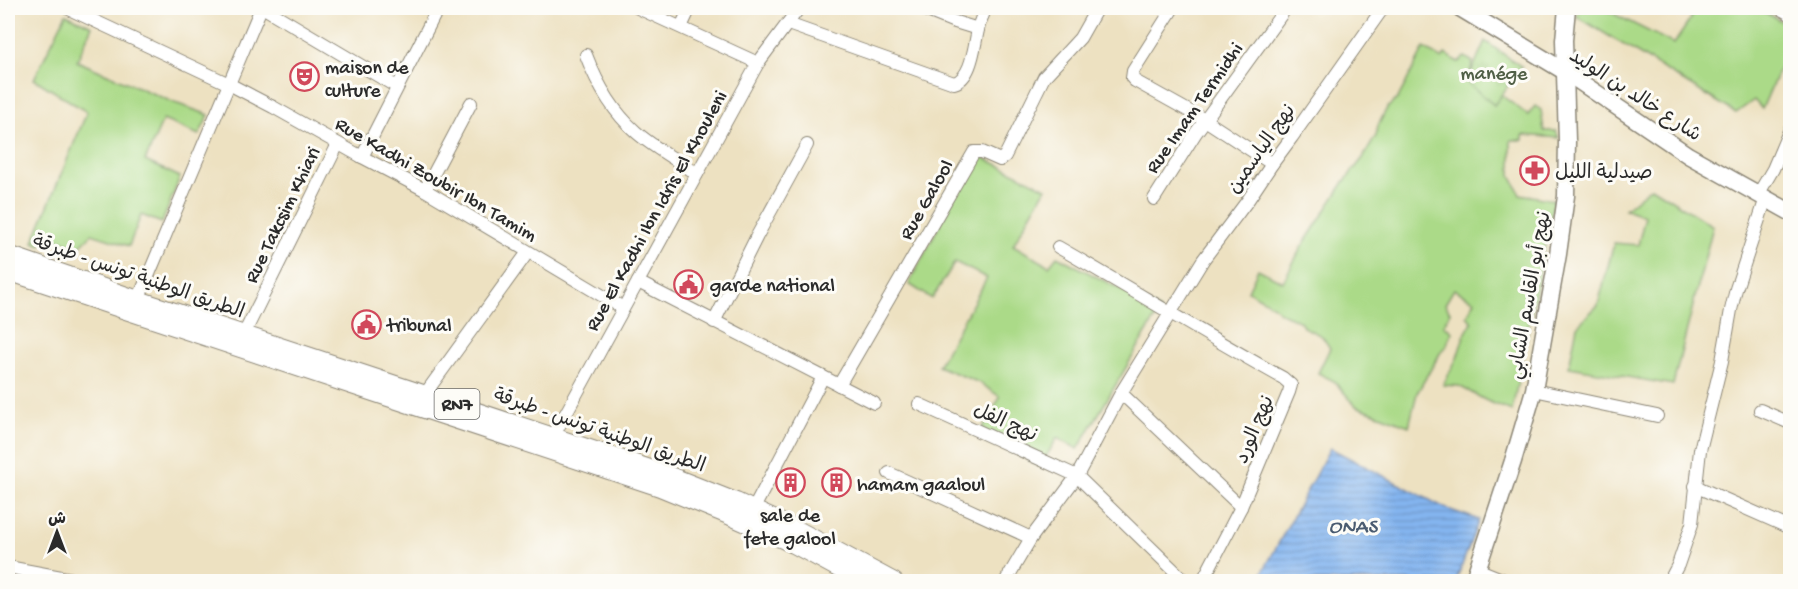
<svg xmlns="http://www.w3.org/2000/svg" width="1798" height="589" font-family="'Gochi Hand','Playpen Sans Arabic',sans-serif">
	<defs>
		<pattern id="park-tufts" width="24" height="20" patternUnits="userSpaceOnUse" patternTransform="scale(1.5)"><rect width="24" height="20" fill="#abda88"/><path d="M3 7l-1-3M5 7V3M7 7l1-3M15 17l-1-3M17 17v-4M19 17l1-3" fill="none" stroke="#93bb76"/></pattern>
		<pattern id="water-rules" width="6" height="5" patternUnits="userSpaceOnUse" patternTransform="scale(1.5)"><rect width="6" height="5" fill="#84b5f0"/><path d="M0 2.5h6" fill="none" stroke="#6c93c3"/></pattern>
	</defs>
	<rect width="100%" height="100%" fill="#fdfcf7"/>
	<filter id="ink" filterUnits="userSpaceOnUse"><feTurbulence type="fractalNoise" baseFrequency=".0167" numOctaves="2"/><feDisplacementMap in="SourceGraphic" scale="12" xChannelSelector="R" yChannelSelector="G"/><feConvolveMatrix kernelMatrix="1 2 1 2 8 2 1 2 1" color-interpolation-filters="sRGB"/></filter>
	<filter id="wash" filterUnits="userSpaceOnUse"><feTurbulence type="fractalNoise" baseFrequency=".008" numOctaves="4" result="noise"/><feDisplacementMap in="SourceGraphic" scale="24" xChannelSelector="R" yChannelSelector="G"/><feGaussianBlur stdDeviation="1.35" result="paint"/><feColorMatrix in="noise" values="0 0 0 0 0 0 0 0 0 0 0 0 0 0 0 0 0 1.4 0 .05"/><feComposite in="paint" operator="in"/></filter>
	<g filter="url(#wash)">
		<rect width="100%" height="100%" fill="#ede1c1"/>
		<g fill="#abda88" stroke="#6b825a" stroke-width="1.5">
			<polygon points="1581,8 1602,8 1674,44 1692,17 1681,8 1757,8 1790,26 1790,44 1762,109 1754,100 1736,113 1576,16"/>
			<polygon points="66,14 92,26 77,61 175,103 209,115 199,135 163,120 145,161 180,177 162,223 141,215 129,246 92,234 79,247 45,235 41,245 33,242 87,112 34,79"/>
			<polygon points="1424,48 1442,59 1445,54 1458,62 1465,57 1473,62 1467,82 1494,105 1501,95 1528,115 1535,106 1541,110 1544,131 1556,131 1559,138 1523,135 1523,140 1511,140 1511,175 1520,194 1554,200 1512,411 1487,401 1459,386 1443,385 1457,358 1464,336 1472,322 1467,316 1475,301 1454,289 1445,304 1450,312 1444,325 1452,332 1446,347 1442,350 1417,393 1409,426 1356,406 1334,381 1318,373 1330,348 1322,336 1303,327 1301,322 1279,312 1274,306 1248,291 1258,269 1283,282 1301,248 1344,182 1363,158 1376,136 1378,126 1387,108 1398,98"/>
			<polygon points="976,154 1046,188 1013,245 1049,266 1057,256 1160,310 1078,449 1057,438 1040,467 981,430 1000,397 980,383 938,366 987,278 955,262 932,299 909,284"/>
			<polygon points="1651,187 1713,226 1673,385 1569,367 1577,326 1598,305 1614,243 1638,245 1645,216 1625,209"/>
		</g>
		<polygon fill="url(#park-tufts)" stroke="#6b825a" stroke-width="1.5" points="1485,41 1522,67 1494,105 1467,82"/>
		<polygon fill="url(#water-rules)" stroke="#58708e" stroke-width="1.5" points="1330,448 1445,508 1479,520 1456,581 1258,581"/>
	</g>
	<g filter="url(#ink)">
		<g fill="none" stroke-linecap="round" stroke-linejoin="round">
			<defs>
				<g id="street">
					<polyline points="67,8 229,84 273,107 362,157 425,190 623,308"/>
					<polyline points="264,8 397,87"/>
					<polyline points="638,8 758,63"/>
					<polyline points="920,8 952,21 978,29"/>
					<polyline points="1173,8 1133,71 1132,78 1135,81 1205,120 1272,164"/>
					<polyline points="1779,8 1790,14"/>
					<path d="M788,24L954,83C972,78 974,46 978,30C979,22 983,15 986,8"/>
					<polyline points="681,27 690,8"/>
					<path d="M586,55C597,84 612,111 636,132C654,148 677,160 697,174"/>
					<polyline points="362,157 438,8"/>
					<polyline points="425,190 471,103"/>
					<polyline points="1759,193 1773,169 1790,129"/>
					<polyline points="1154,199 1195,134 1286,8"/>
					<path d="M1058,247C1133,290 1207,336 1283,378L1291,385L1289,392L1241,507L1202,582"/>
					<polyline points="638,282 874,403"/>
					<polyline points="138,300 261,8"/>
					<polyline points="714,322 757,236 807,145"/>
					<polyline points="244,334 338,144"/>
					<polyline points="839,385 974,152 982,152 1000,160 1005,156 1044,77 1080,38 1097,8"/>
					<polyline points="1534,390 1657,416"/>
					<polyline points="1121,393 1241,507"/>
					<polyline points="425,394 528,252"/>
					<polyline points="919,404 1077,476 1186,582"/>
					<polyline points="1760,410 1790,423"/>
					<polyline points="554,435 758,63 799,8"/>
					<polyline points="889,473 1031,538"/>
					<polyline points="1695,486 1790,528"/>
					<polyline points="753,510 823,377"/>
					<polyline points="8,567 88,582"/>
					<polyline points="1477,569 1509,582"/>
					<polyline points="1005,582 1031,538 1077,476 1121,393 1203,260 1248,200 1272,164 1292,137 1383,8"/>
					<polyline points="1669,582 1678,565 1692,524 1700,450 1722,361 1731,310 1736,289 1766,198"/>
				</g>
				<g id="secondary">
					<polyline points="1460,8 1564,71 1688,155 1790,212"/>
					<polyline points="1473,582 1513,461 1534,390 1558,254 1566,196 1567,141 1564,40 1567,8"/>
				</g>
				<g id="primary">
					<polyline points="8,255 138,300 665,474 736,502 799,531 894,582"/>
					<polyline points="8,271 660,487 731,516 794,544 864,582"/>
				</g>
			</defs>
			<use href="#street" stroke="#8c8676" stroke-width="14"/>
			<use href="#secondary" stroke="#8c8676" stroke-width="19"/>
			<use href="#primary" stroke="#8c8676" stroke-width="20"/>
			<use href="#street" stroke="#fff" stroke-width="12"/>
			<use href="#secondary" stroke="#fff" stroke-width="16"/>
			<use href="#primary" stroke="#fff" stroke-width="18"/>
		</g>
	</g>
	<defs>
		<symbol id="theatre-ring" viewBox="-11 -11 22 22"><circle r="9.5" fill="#fdfcf7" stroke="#d1495b" stroke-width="1.5"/><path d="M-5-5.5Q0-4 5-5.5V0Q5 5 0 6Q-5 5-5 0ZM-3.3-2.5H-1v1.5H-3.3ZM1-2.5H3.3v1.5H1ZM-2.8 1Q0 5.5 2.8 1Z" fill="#d1495b"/></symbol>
		<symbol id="pharmacy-ring" viewBox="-11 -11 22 22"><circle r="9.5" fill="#fdfcf7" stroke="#d1495b" stroke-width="1.5"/><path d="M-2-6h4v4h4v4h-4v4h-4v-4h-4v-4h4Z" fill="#d1495b"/></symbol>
		<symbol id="civic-ring" viewBox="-11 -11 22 22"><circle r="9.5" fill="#fdfcf7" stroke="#d1495b" stroke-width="1.5"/><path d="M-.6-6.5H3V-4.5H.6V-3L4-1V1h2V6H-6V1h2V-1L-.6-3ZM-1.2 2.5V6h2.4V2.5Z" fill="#d1495b"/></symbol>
		<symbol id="building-ring" viewBox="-11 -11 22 22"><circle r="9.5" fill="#fdfcf7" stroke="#d1495b" stroke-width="1.5"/><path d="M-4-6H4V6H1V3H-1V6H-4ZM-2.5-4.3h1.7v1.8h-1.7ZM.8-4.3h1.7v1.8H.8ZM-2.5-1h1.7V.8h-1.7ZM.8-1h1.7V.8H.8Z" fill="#d1495b"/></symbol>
	</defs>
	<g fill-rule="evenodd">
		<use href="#theatre-ring" x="288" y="60" width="33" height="33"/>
		<use href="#pharmacy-ring" x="1518" y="154" width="33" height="33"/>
		<use href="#civic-ring" x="672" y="268" width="33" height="33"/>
		<use href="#civic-ring" x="350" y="308" width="33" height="33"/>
		<use href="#building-ring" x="774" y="466" width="33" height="33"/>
		<use href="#building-ring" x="820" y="466" width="33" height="33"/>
	</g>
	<g text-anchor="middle" stroke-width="6" stroke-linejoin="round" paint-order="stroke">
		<rect fill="#fdfcf7" stroke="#6a6a68" stroke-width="1.5" x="434.5" y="389" width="45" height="30" rx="4.5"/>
		<g font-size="18" font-weight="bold" fill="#2b2b2b">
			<text x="457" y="410">RN7</text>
		</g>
		<g font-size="20" fill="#2b2b2b" stroke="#fdfcf7" text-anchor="start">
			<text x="325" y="73">maison de<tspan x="325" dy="23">culture</tspan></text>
			<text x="1555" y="178">صيدلية الليل</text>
			<text x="710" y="291">garde national</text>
			<text x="387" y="331">tribunal</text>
			<text x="857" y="490">hamam gaaloul</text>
			<text x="790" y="521" text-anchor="middle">sale de<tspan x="790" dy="23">fete galool</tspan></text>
		</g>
		<g font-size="20" fill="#516047" stroke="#fdfcf7">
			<text x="1494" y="79">manége</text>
		</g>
		<g font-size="20" fill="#2b2b2b" stroke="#fdfcf7">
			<text transform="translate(1636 94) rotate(33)" y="7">شارع خالد بن الوليد</text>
			<text transform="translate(1193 107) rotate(-55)" y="7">Rue Imam Termidhi</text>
			<text transform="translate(1260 148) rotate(-55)" y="7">نهج الياسمين</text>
			<text transform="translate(437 178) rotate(30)" y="7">Rue Kadhi Zoubir Ibn Tamim</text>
			<text transform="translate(925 199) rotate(-60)" y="7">Rue Galool</text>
			<text transform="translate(655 210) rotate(-61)" y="7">Rue El Kadhi Ibn Idris El Khouleni</text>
			<text transform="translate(281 214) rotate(-64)" y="7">Rue Takcsim Khiari</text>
			<text transform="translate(139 275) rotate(19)" y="7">الطريق الوطنية تونس - طبرقة</text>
			<text transform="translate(1528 295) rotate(-80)" y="7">نهج أبو القاسم الشابي</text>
			<text transform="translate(1006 421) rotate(24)" y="7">نهج الفل</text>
			<text transform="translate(600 429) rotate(19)" y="7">الطريق الوطنية تونس - طبرقة</text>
			<text transform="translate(1253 429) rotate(-67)" y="7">نهج الورد</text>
		</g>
		<g font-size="21" font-style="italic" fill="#4a5b70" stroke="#fdfcf7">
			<text x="1353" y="532">ONAS</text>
		</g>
	</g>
	<rect width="1798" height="589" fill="none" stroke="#fdfcf7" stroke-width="30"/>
	<g transform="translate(57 532)" stroke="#fdfcf7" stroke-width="4.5" paint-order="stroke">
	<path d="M0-4.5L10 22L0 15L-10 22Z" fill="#2b2b2b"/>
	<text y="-9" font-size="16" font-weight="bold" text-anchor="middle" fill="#2b2b2b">ش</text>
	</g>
</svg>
